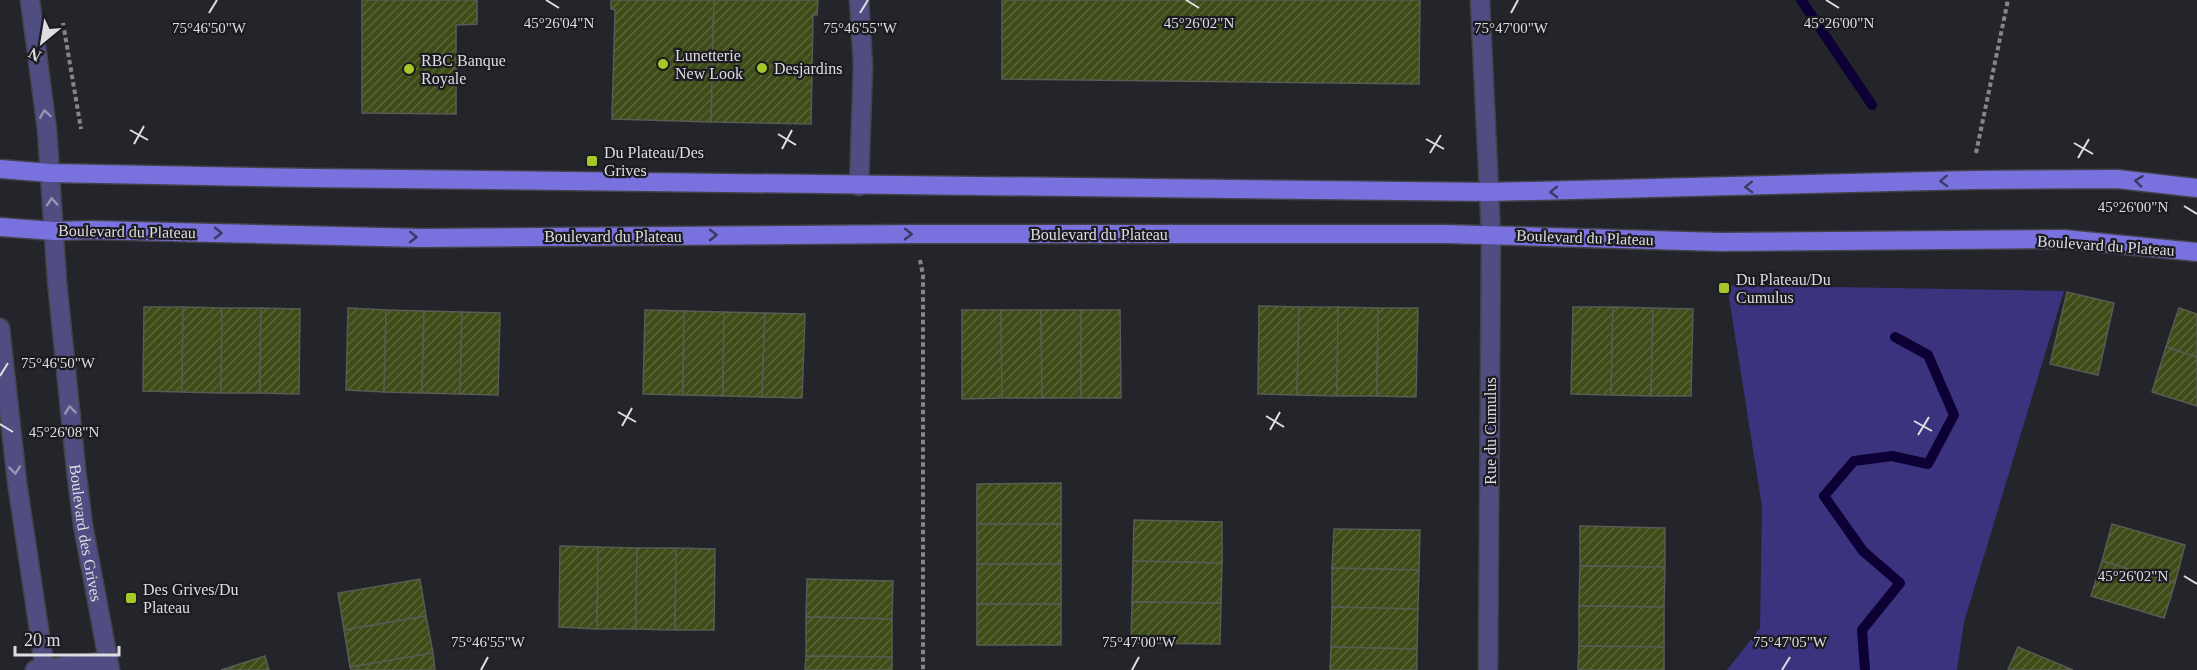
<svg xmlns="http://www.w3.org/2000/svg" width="2197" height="670" font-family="Georgia,serif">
	<defs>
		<pattern id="building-hatch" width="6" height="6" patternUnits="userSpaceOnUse" patternTransform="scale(1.5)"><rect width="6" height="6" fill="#3e4c18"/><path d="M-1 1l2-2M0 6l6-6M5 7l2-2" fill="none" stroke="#596539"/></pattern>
	</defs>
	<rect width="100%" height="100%" fill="#24242b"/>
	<polygon fill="#3b337e" points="1727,285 2064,291 1964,622 1957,670 1727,670 1760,628 1762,507"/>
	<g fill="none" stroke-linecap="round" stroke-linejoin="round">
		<g stroke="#0d0035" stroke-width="10">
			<polyline points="1801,0 1872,105"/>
			<polyline points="1865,670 1862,630 1900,583 1863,551 1824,496 1854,461 1892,456 1928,464 1954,415 1928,355 1895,337"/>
		</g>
	</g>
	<g fill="url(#building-hatch)" stroke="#595b54" stroke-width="1.5">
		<polygon points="362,0 477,0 477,24 456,25 456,114 362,113"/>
		<polygon points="611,0 714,0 711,122 612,119 615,10 611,9"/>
		<polygon points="714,0 818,0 817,15 813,15 811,124 711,122"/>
		<polygon points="1002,0 1420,0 1419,84 1002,79"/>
		<polygon points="2067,292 2114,303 2098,375 2050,364"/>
		<polygon points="1259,306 1299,307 1297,395 1258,394"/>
		<polygon points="144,307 183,307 182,392 143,391"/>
		<polygon points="183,307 222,308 221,393 182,392"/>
		<polygon points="1299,307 1338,307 1337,396 1297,395"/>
		<polygon points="1338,307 1378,308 1377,396 1337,396"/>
		<polygon points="1573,307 1613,307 1611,395 1571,394"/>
		<polygon points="1613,307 1653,308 1651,396 1611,395"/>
		<polygon points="222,308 261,308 260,393 221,393"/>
		<polygon points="261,308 300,309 299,394 260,393"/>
		<polygon points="348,308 386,310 384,392 346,390"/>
		<polygon points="1378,308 1418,308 1416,397 1377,396"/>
		<polygon points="1653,308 1693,309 1691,396 1651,396"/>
		<polygon points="2179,308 2197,314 2197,357 2166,347"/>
		<polygon points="386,310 424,311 422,393 384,392"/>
		<polygon points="645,310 684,311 683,395 643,394"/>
		<polygon points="962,310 1001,310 1002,398 962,399"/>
		<polygon points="1001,310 1041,310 1042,398 1002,398"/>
		<polygon points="1041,310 1081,310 1081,398 1042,398"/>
		<polygon points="1081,310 1120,310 1121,398 1081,398"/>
		<polygon points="424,311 462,312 460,394 422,393"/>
		<polygon points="684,311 724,312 723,396 683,395"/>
		<polygon points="462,312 500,313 498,395 460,394"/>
		<polygon points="724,312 765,313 762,397 723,396"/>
		<polygon points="765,313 805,314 802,398 762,397"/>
		<polygon points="2166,347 2197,357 2197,406 2152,392"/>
		<polygon points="1061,483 1061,524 977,524 977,484"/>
		<polygon points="1134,520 1222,522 1222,563 1133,561"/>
		<rect x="977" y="524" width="84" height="40"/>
		<polygon points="2112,524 2185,545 2175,583 2102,561"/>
		<polygon points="1580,526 1665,528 1665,567 1580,566"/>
		<polygon points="1334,529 1420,530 1419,570 1332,568"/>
		<polygon points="560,546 598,547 597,629 559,627"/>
		<polygon points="598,547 637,548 636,629 597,629"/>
		<polygon points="637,548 676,548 675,630 636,629"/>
		<polygon points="676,548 715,549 714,630 675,630"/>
		<polygon points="1133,561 1222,563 1221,603 1132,602"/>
		<polygon points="2102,561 2175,583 2164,618 2091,596"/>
		<rect x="977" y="564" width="84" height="40"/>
		<polygon points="1580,566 1665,567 1664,607 1579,606"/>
		<polygon points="1332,568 1419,570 1418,609 1332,607"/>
		<polygon points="420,579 426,616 344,630 338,593"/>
		<polygon points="807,579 893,581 892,619 806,617"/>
		<polygon points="1132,602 1221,603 1220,644 1131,643"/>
		<rect x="977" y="604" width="84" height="41"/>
		<polygon points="1579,606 1664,607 1664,647 1579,646"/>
		<polygon points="1332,607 1418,609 1417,649 1331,647"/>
		<polygon points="426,616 433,653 350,667 344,630"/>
		<polygon points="806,617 892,619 892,657 806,656"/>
		<polygon points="1579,646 1664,647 1664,670 1578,670"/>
		<polygon points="1331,647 1417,649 1417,670 1330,670"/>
		<polygon points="2018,647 2073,670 2008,670"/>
		<polygon points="433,653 435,670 351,670 350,667"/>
		<polygon points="265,656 269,670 221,670"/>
		<polygon points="806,656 892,657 892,670 805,670"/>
	</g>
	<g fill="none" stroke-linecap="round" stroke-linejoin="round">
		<defs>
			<g id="minor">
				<path id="s1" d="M30,0L47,130L57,281L76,469L83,525L110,670"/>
				<polyline points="1480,0 1491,234 1488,670"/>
				<polyline points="859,186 863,65 859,0"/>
				<polyline points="0,328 17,482 45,670"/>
				<polyline points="35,670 108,661"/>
			</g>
			<g id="major">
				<polyline points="0,169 50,173 312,178 1489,192 1973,180 2117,179 2197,188"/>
				<polyline points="0,227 54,231 93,230 423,238 913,234 1445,234 1720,242 2064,239 2197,252"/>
			</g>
		</defs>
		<use href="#minor" stroke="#424248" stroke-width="21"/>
		<use href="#major" stroke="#424248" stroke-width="21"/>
		<g stroke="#85858b" stroke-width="4" stroke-dasharray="4.5 3" stroke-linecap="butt">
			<polyline points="63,23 81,129"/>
			<polyline points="1976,153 2008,0"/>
			<polyline points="920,260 923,275 923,670"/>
		</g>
		<use href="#minor" stroke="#4f4d81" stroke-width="18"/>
		<use href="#major" stroke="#7971de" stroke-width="18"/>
	</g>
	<defs><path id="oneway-chevron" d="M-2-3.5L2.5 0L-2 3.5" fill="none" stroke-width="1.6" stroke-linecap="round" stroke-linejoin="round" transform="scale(1.5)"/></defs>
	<g stroke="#9696b2">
		<use href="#oneway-chevron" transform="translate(45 114) rotate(-98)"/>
		<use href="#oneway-chevron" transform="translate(52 202) rotate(-94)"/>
		<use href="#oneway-chevron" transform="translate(70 410) rotate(-96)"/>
		<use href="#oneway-chevron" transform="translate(15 470) rotate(84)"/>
	</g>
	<g stroke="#3c3963">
		<use href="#oneway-chevron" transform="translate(1944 181) rotate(178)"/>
		<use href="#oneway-chevron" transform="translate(2139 181) rotate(-173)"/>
		<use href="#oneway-chevron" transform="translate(1749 187) rotate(178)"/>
		<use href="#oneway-chevron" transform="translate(1554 192) rotate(179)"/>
		<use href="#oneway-chevron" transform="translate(218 233) rotate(1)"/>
		<use href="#oneway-chevron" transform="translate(908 234)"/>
		<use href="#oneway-chevron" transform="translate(713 235)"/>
		<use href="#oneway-chevron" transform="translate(413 237) rotate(1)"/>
	</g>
	<path fill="none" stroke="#dedee2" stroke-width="2" d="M546,0L559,8M1186,0L1199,8M1826,0L1839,8M209,13L217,0M860,13L868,0M1511,13L1518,0M130,130L148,140M778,134L796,145M1426,139L1444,149M2074,143L2093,154M134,144L144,126M782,149L792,130M1430,153L1441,135M2078,158L2089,139M2184,206L2197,214M0,376L8,363M618,412L636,422M1266,416L1284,427M1914,421L1932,431M0,424L13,432M622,426L632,408M1270,430L1280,412M1918,435L1929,417M2184,576L2197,584M481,670L488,657M1132,670L1139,657M1782,670L1790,657"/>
	<g fill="#a4c825" stroke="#1b1b21" stroke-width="2">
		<circle cx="663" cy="64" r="6"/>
		<circle cx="762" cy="68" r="6"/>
		<circle cx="409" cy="69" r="6"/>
		<rect x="586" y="155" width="12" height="12" rx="3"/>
		<rect x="1718" y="282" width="12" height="12" rx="3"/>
		<rect x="125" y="592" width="12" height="12" rx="3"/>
	</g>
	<g text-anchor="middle" stroke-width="4.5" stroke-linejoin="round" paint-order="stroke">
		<g font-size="16" fill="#dedee2" stroke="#1b1b21" text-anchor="start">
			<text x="675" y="61">Lunetterie<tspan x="675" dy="18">New Look</tspan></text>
			<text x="421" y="66">RBC Banque<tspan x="421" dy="18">Royale</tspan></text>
			<text x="774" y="74">Desjardins</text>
			<text x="604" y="158">Du Plateau/Des<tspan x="604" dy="18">Grives</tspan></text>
			<text x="1736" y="285">Du Plateau/Du<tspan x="1736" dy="18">Cumulus</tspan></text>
			<text x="143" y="595">Des Grives/Du<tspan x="143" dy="18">Plateau</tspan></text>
		</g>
		<g font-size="16" fill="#dedee2" stroke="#1b1b21">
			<text transform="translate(127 231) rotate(1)" y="6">Boulevard du Plateau</text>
			<text x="1099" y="240">Boulevard du Plateau</text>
			<text x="613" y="242">Boulevard du Plateau</text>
			<text transform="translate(1585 237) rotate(2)" y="6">Boulevard du Plateau</text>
			<text transform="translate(2106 245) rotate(4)" y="6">Boulevard du Plateau</text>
			<text transform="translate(1490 431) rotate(-90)" y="6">Rue du Cumulus</text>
			<text dy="6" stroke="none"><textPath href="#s1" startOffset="536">Boulevard des Grives</textPath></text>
		</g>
	</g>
	<g font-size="15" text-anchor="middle" fill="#dedee2" stroke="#1b1b21" stroke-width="4.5" stroke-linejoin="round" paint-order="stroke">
		<text x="559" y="28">45°26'04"N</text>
		<text x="1199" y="28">45°26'02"N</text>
		<text x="1839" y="28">45°26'00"N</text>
		<text x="209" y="33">75°46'50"W</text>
		<text x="860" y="33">75°46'55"W</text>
		<text x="1511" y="33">75°47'00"W</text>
		<text x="2133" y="212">45°26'00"N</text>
		<text x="58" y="368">75°46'50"W</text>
		<text x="64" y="437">45°26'08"N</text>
		<text x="2133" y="581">45°26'02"N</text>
		<text x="488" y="647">75°46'55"W</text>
		<text x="1139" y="647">75°47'00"W</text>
		<text x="1790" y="647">75°47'05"W</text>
	</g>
	<g transform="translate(42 42) rotate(210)" stroke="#1b1b21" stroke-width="4.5" paint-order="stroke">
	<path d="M0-4.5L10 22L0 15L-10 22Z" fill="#dedee2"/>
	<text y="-9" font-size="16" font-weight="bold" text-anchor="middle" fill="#dedee2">N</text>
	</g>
	<path d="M15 646v9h104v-9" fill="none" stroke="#dedee2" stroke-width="3"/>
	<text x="24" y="646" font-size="18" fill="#dedee2" stroke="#1b1b21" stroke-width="4.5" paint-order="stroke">20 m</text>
</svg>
